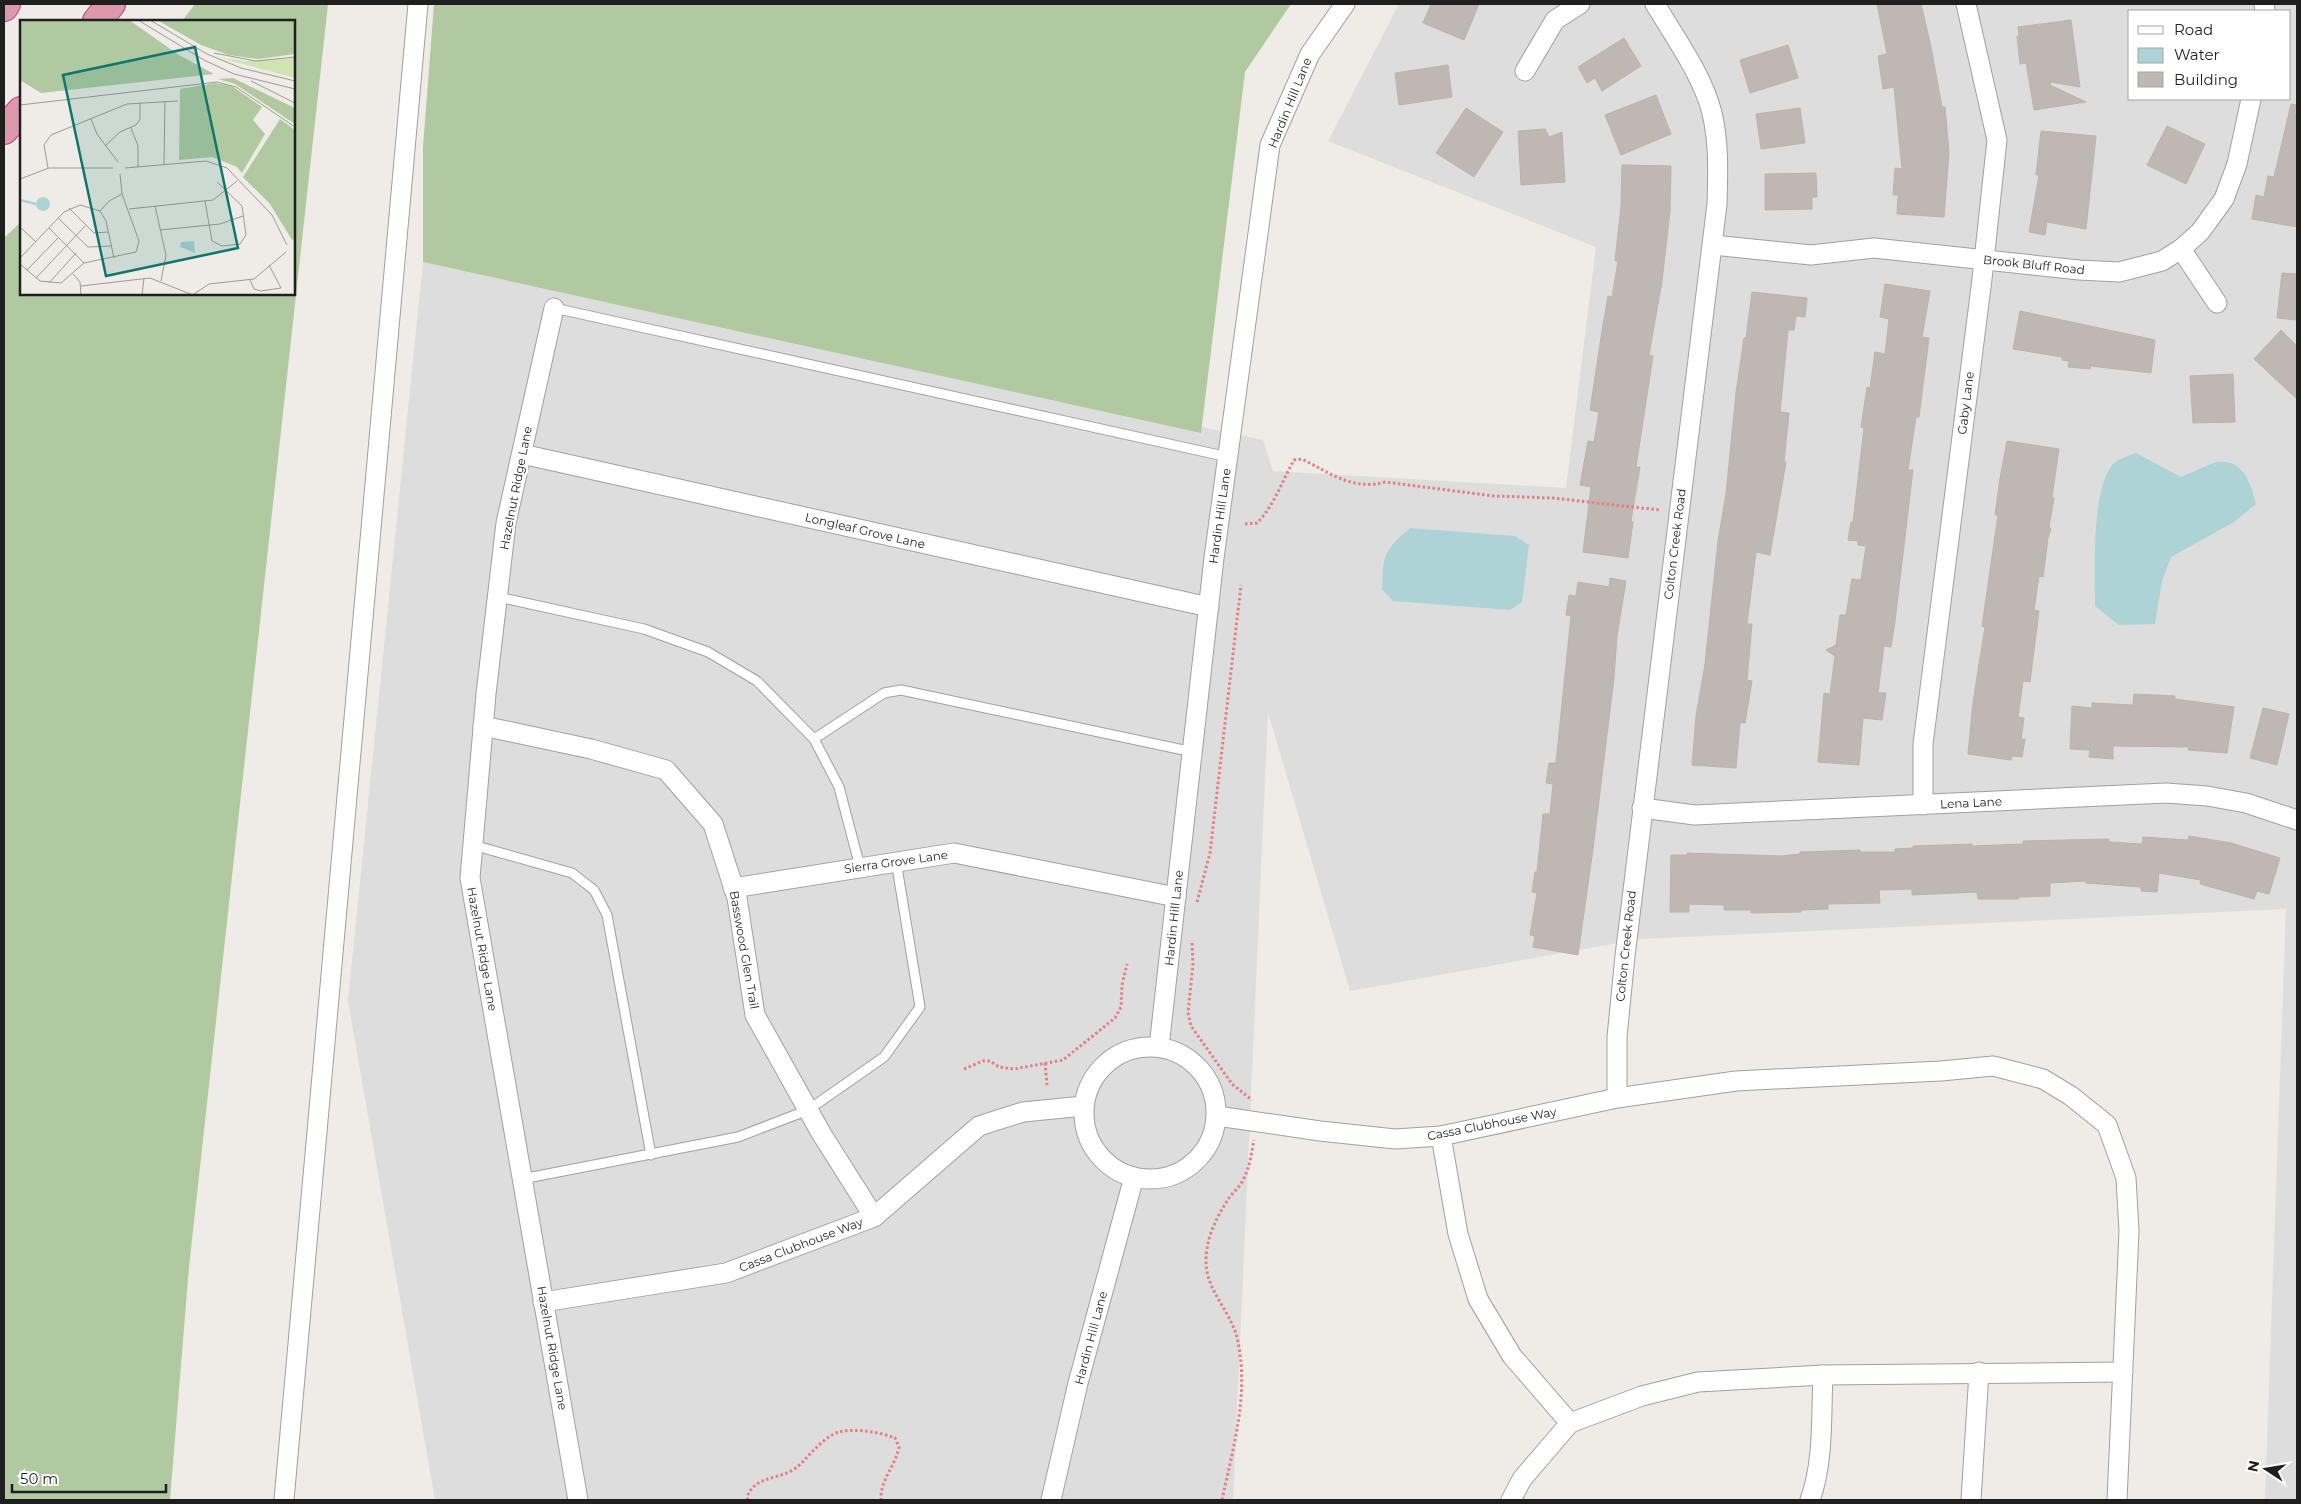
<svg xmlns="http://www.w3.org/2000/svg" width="2301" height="1504" font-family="Montserrat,sans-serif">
	<rect width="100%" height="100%" fill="#efebe7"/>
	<path fill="#ddd" fill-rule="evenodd" d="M1399,4H2297V1500H2265L2286,909L1640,939L1350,991L1268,712L1233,1500H435L348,1001L423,262L1263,440L1273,471L1566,488L1596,247L1328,141ZM2130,11H2290V99H2130Z"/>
	<g fill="#b1c9a1">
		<polygon points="195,4 328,4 189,1267 170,1500 4,1500 4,238 21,222 21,294 294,294 294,21 182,21"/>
		<polygon points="434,4 1291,4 1245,72 1201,433 423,262 423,147"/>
	</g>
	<g fill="#add3d7">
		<path d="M2136,453L2181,477C2189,474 2212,463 2217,462C2244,459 2251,484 2256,504L2234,522L2171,557L2162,581L2155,624L2119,625L2095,606C2095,570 2091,494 2112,465C2117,459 2129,456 2136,453Z"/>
		<path d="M1410,528L1515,536L1529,545L1522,602L1510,610L1393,601L1382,589C1383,555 1384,550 1410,528Z"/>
	</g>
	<g fill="#bfb7b4" stroke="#bfb1ab">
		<polygon points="1431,4 1479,4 1464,40 1423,23"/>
		<polygon points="1877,4 1921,4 1931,47 1942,107 1945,107 1949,152 1944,217 1897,214 1898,195 1893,195 1895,168 1902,169 1894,87 1883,89 1878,56 1887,54"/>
		<polygon points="2071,20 2080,87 2051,82 2050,85 2086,102 2034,110 2026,63 2020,64 2017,36 2019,36 2018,27"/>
		<polygon points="1624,38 1641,66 1602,91 1595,78 1587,83 1578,67"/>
		<polygon points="1788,45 1798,78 1750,93 1740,60"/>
		<polygon points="1448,65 1452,97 1399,105 1395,73"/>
		<polygon points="1656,95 1671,134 1621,155 1605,115"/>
		<polygon points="2291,104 2297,105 2297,227 2252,219 2256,195 2264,197 2268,176 2274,177"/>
		<polygon points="1466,108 1503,132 1474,177 1436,153"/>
		<polygon points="1800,108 1805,143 1761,149 1756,114"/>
		<polygon points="2167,126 2205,144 2186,184 2147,165"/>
		<polygon points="1545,129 1549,137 1562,132 1565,182 1521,185 1518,131"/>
		<polygon points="2041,131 2096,136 2086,229 2047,222 2045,235 2029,232 2039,175 2036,175"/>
		<polygon points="1622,165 1671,166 1670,211 1662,281 1649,355 1653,356 1636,467 1640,467 1631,521 1633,522 1628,558 1583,552 1591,487 1580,485 1588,441 1594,442 1599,412 1590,410 1602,331 1608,296 1612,297 1618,261 1615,261 1621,206"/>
		<polygon points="1816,173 1817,197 1812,197 1812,209 1765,210 1765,174"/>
		<polygon points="2282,273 2297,274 2297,320 2277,318"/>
		<polygon points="1885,284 1930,291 1922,337 1929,338 1919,417 1916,417 1908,470 1913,470 1895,621 1891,647 1884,646 1878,693 1886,693 1882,720 1863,718 1859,765 1818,762 1824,693 1830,694 1835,656 1826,650 1836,645 1840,615 1846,615 1852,579 1861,580 1866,546 1858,545 1858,541 1848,540 1851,522 1853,522 1864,428 1861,427 1867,387 1870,388 1875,352 1885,354 1889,319 1880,317"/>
		<polygon points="1752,292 1807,298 1805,317 1796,316 1794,330 1788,330 1780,412 1789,413 1784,462 1786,462 1770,555 1756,552 1747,624 1752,624 1747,680 1752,681 1745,723 1740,723 1736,768 1692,765 1696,716 1705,664 1718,541 1726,494 1736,393 1744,338 1746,338"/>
		<polygon points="2020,311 2155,340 2151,373 2091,366 2090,369 2068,367 2069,361 2062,360 2062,357 2013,349"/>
		<polygon points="2281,330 2297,346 2297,399 2254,359"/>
		<polygon points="2233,374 2235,422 2193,423 2190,376"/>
		<polygon points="2007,441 2059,449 2052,497 2054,498 2049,527 2051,529 2048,538 2043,577 2039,576 2034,610 2039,611 2030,682 2023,681 2018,717 2024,718 2021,739 2025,739 2022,757 2012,756 2011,760 1968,754 1973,702 1985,627 1982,626 1998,515 1995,515 2000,478"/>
		<polygon points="1610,578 1626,581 1617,636 1614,678 1593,849 1578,955 1533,947 1535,936 1530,935 1537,893 1532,892 1535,872 1537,872 1543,814 1550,814 1553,784 1546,783 1549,763 1556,763 1571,616 1566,615 1569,595 1576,596 1578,582 1609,587"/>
		<polygon points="2134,694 2175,696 2175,699 2234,707 2227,753 2188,750 2189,747 2113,746 2113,759 2089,757 2090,750 2070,749 2072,706 2092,708 2092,703 2133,705"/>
		<polygon points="2263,708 2289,714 2277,765 2250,758"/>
		<polygon points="2189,836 2231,843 2280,858 2269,894 2257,891 2254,899 2200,884 2201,880 2159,873 2157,892 2141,891 2141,887 2086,883 2086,881 2050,883 2050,896 2020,897 2018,899 1978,899 1977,892 1912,895 1912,889 1879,890 1880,903 1828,904 1828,909 1801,910 1801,912 1751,913 1751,910 1724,910 1724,905 1689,904 1689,912 1670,912 1671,855 1687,855 1687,853 1782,856 1800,854 1800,852 1860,850 1860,852 1895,852 1895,849 1913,848 1913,846 1972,844 1972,846 2023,844 2023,841 2109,839 2109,842 2142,844 2143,837 2188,840"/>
	</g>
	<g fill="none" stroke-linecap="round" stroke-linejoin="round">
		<defs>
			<g id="lane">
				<polyline points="554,308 1228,457"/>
				<polyline points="498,597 644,629 708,652 757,681 814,739 839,787 860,867"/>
				<polyline points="814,739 884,693 901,690 1193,752"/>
				<polyline points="473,845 572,873 594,890 607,915 651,1155"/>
				<polyline points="522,1179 738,1137 808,1110 884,1057 920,1007 896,861"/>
			</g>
			<g id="street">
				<polyline points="2264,4 2265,11"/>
				<polyline points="1525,71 1555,20 1580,4"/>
				<polyline points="1713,245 1811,255 1874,248 2079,270 2119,272 2162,261 2181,249 2200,232 2224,199 2237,164 2251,99"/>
				<polyline points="2181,249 2217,303"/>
				<polyline points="554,308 506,523 486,694 470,878 578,1500"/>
				<polyline points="522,454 1209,607"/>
				<polyline points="483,726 591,749 666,770 713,824 737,898 755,1015 821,1133 874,1217"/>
				<polyline points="1923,805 1923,744 1982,279 1997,140 1966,4"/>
				<polyline points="1642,808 1695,815 2166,793 2207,796 2246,803 2297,820"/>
				<polyline points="733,888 954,853 1176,897"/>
				<circle cx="1150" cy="1113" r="66"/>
				<polyline points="1159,1047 1214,558 1270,145 1310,54 1345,4"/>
				<path d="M1617,1098V1037L1625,956L1717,204C1718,173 1719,143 1712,113C1703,76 1674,36 1655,4"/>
				<polyline points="1217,1116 1320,1131 1395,1139 1441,1136 1617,1098 1736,1081 1941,1071 1993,1066 2043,1079 2071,1096 2107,1125 2126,1178 2129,1231 2117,1500"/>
				<polyline points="1441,1136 1458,1234 1478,1299 1512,1356 1570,1423"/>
				<polyline points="543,1302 726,1273 874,1217 979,1126 1023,1112 1084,1106"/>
				<polyline points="284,1500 418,4"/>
				<polyline points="1051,1500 1078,1383 1134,1177"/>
				<polyline points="1511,1500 1522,1479 1570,1423 1642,1396 1698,1382 1823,1375 2123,1372"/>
				<path d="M1810,1500C1824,1462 1821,1415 1823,1375"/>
				<polyline points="1971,1500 1979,1372"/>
			</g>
			<g id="highway">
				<polyline points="4,7 6,4"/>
				<polyline points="97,21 111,4"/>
				<polyline points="4,130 21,111"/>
			</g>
		</defs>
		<use href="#lane" stroke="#a0a0a0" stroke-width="11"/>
		<use href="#street" stroke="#a0a0a0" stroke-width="21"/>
		<use href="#highway" stroke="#c63b7b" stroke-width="30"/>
		<g stroke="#e97e7f" stroke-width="3" stroke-dasharray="2.5 2.5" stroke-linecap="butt">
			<path d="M1245,524L1257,523C1274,506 1282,481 1294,460L1302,459C1330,473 1353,491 1385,482L1494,496L1553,498L1660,510"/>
			<polyline points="1197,902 1210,853 1241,585"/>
			<polyline points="1192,943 1193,964 1188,1013 1191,1026 1232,1084 1252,1100"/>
			<polyline points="1045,1063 1047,1085"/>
			<polyline points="964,1069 983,1061 990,1061 999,1067 1014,1069 1063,1060 1115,1018 1121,1007 1122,985 1127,964"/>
			<path d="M748,1500L747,1497C755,1477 773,1480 791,1471C802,1465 807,1456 816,1448C822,1442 830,1435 838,1432C855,1428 879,1432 895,1438L899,1447C895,1467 880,1480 881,1500"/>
			<path d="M1222,1500C1233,1448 1249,1396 1238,1342C1233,1313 1206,1292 1206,1261C1206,1238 1216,1218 1229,1198C1233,1192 1240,1187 1243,1180C1250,1167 1251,1155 1254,1140"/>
		</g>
		<use href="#lane" stroke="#fff" stroke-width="9"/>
		<use href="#street" stroke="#fff" stroke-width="19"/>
		<use href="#highway" stroke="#dd98ad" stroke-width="28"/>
	</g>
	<g text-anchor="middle" stroke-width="5" stroke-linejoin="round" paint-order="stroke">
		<g font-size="12" fill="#1f1f1f" stroke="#fff">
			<text transform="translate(1290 103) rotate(-68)" y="4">Hardin Hill Lane</text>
			<text transform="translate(2034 265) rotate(6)" y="4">Brook Bluff Road</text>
			<text transform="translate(1966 403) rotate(-83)" y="4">Gaby Lane</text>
			<text transform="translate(516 488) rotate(-79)" y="4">Hazelnut Ridge Lane</text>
			<text transform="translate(1220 516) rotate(-82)" y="4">Hardin Hill Lane</text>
			<text transform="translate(865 531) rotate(13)" y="4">Longleaf Grove Lane</text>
			<text transform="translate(1675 544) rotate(-83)" y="4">Colton Creek Road</text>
			<text transform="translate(1971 803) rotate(-3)" y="4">Lena Lane</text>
			<text transform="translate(896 862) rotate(-8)" y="4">Sierra Grove Lane</text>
			<text transform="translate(1174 918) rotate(-84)" y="4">Hardin Hill Lane</text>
			<text transform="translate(1626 946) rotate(-84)" y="4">Colton Creek Road</text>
			<text transform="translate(482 949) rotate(80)" y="4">Hazelnut Ridge Lane</text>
			<text transform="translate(744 950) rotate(80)" y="4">Basswood Glen Trail</text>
			<text transform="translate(1492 1124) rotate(-11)" y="4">Cassa Clubhouse Way</text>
			<text transform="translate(801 1245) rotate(-21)" y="4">Cassa Clubhouse Way</text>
			<text transform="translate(1091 1338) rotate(-75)" y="4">Hardin Hill Lane</text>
			<text transform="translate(552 1348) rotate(80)" y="4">Hazelnut Ridge Lane</text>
		</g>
	</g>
	<g transform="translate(20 20)">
		<rect width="275" height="275" fill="#efebe7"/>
		<path d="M201,38L225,41L275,38V58Z" fill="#d0e3b3"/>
		<path d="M0,0H109L159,35L194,54L21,73L0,60ZM137,0H275V34L238,39L209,35L181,25ZM213,58L275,88V104L215,64L198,59ZM195,63L212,66L242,87L233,100L245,114L222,153L217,147L192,137L159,140L160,69ZM260,99L275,110V219L272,220L250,184L223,157Z" fill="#b1c9a1"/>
		<path d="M16 184a7 7 0 1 1 14 0a7 7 0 1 1-14 0ZM174,221L175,233L160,227L161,222Z" fill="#add3d7"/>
		<path fill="none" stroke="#add3d7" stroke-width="2.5" d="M0,180L16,184"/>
		<path fill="none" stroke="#9c9997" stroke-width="1" d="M118,0L184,40L214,54L275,69M130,0L187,34L221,48L275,61M194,33L236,41L275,37M231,61L275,83M0,85L197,62L216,67L275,107M71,99L77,114L98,142M111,108L118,126V147M85,126L100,112L116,105L120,99V83M144,144L145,81M28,148L24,125L31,115L107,84L158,81M105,148L186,141L207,148L252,195L267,225M0,159L29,148H93M185,181L192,221L202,226L220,224L226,215L222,186L197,162M135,186L146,235L141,261M49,188L74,213L88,212M109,189L193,180L217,161M80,191L89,181L102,174M38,198L68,227L92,226M0,207L16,222M29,208L64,243M140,210L200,204L223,196M0,238L44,192L60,185L80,191L86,201L94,238M0,244L20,261L41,263L64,243L116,232L119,221L102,174L100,154M7,250L39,217M53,254L60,262L61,275M16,258L65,206M230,260L234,269L241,271L261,268L249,245M29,263L56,233M61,266L130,258L173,275M174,274L189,264L234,259L266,232M122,275L124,258"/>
		<path fill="#0f766e" fill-opacity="0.15" stroke="#0f766e" stroke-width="2.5" d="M175,27L218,228L86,256L43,55Z"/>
		<rect width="275" height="275" fill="none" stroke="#1f1f1f" stroke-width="2.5"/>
	</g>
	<rect width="2301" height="1504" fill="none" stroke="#1f1f1f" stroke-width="10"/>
	<rect x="2128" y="10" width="162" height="90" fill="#ffffff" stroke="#a5a5a5"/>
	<rect x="2138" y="26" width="25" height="8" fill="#ffffff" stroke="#a5a5a5"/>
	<text x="2174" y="35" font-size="15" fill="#1f1f1f">Road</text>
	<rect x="2138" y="48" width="25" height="15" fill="#add3d7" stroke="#a5a5a5"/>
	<text x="2174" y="60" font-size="15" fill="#1f1f1f">Water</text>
	<rect x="2138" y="72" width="25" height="15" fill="#bfb7b4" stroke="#a5a5a5"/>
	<text x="2174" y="85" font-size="15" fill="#1f1f1f">Building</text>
	<g transform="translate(2266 1469) rotate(282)" stroke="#ffffff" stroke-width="4" paint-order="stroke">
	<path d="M0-4L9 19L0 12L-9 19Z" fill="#1f1f1f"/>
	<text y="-8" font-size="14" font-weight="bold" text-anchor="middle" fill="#1f1f1f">N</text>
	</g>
	<path d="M12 1484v8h154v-8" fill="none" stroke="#1f1f1f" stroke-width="2.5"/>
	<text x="20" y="1484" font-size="15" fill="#1f1f1f" stroke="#ffffff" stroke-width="4" paint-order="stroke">50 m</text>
</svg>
